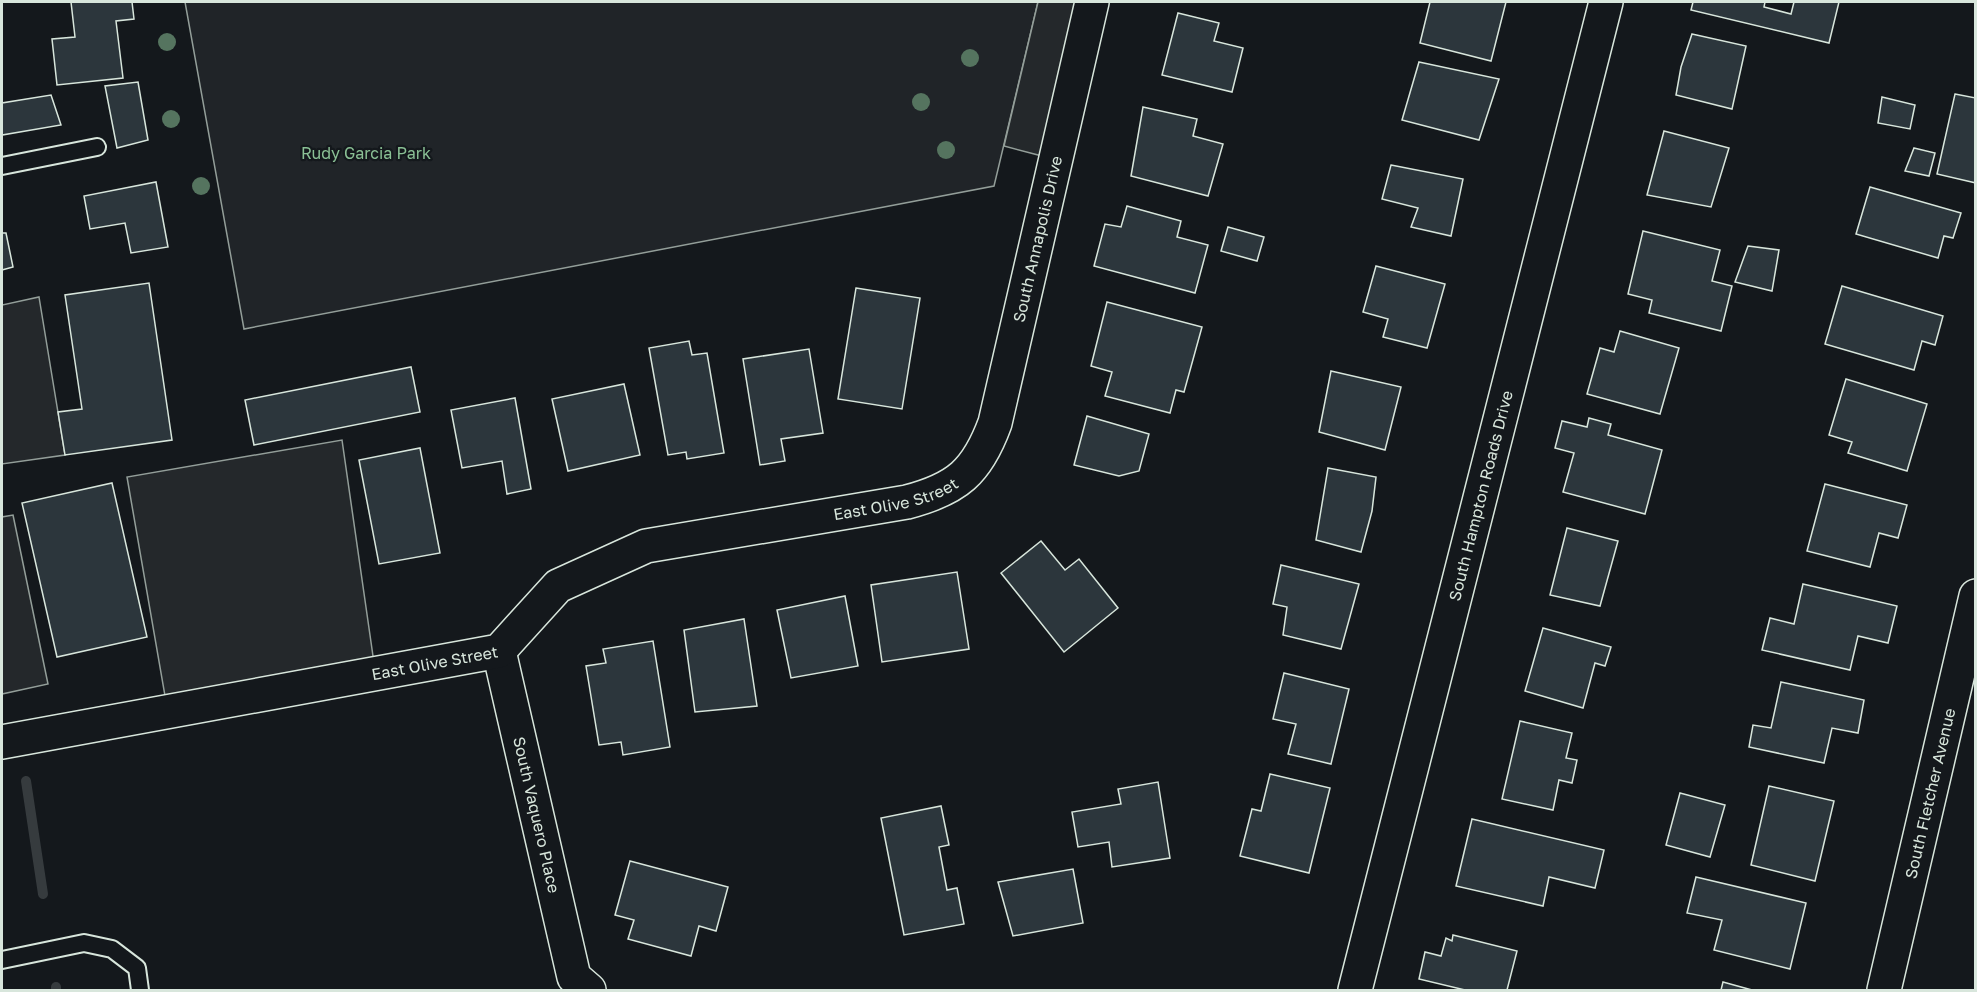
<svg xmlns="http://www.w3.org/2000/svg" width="1977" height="992" font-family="'Golos Text',sans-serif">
	<rect width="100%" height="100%" fill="#14181c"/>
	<polygon fill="#202428" stroke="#939e99" stroke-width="1.5" points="185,2 1038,2 994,186 244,329"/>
	<g fill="#24282b" stroke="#939e99" stroke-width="1.5">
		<polygon points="1038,2 1079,2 1042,156 1004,146"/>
		<polygon points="39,297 65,455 2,464 2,305"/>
		<polygon points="342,440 374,663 165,696 127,477"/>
		<polygon points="13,515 48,684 2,694 2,517"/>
	</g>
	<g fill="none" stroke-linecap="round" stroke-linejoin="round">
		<g stroke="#363b3e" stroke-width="10">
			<polyline points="26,781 43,894"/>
			<polyline points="56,987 56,990"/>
		</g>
	</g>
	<g fill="#2c363c" stroke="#d8e6dc" stroke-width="1.5">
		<polygon points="71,2 132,2 134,19 116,21 123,78 57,85 52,39 75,37"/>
		<polygon points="1430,2 1506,2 1491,61 1420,43"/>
		<polygon points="1693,2 1765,2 1764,7 1791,14 1794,2 1839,2 1829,43 1691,10"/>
		<polygon points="1178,13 1219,23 1214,41 1243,48 1232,92 1162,75"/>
		<polygon points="1692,34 1746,46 1732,109 1676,95 1681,67"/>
		<polygon points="1419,62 1499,79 1479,140 1402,120"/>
		<polygon points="138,82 148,140 117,148 105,86"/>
		<polygon points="1955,94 1976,98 1976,183 1937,174"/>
		<polygon points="51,95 61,125 2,135 2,103"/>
		<polygon points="1882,97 1915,105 1910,129 1878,123"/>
		<polygon points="1143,107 1197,119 1193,136 1223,144 1208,196 1131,176"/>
		<polygon points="1664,131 1729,148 1711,207 1647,195"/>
		<polygon points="1914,148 1935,153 1929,176 1905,171"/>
		<polygon points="1391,165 1463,179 1451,236 1411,227 1418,208 1382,199"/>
		<polygon points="156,182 168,247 131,253 125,223 90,229 84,196"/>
		<polygon points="1870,187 1961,213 1953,238 1944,236 1938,258 1856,234"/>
		<polygon points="1127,206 1181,221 1177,237 1208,245 1195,293 1094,266 1105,224 1121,227"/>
		<polygon points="1228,227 1264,237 1257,261 1221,251"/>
		<polygon points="1643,231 1720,250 1712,281 1732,286 1721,331 1649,313 1652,300 1628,294"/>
		<polygon points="2,233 6,233 13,267 2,270"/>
		<polygon points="1748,246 1779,250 1772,291 1735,282"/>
		<polygon points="1376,266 1445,284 1427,348 1383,337 1388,319 1363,312"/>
		<polygon points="149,283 172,440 65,455 58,412 82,409 65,295"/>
		<polygon points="1842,286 1943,316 1935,345 1922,341 1914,370 1825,344"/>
		<polygon points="856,288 920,298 902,409 838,399"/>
		<polygon points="1107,302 1202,327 1184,392 1176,390 1170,413 1105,396 1112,372 1091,366"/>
		<polygon points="1620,331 1679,348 1660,414 1587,394 1600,348 1614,352"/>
		<polygon points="689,341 692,355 707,353 724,453 687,459 686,452 668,455 649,348"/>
		<polygon points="809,349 823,433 781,439 785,461 760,465 743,359"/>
		<polygon points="411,367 420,412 254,445 245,400"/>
		<polygon points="1331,371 1401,387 1385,450 1319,432"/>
		<polygon points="1846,379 1927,404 1907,471 1848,453 1852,442 1829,435"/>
		<polygon points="624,384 640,455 568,471 552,399"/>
		<polygon points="515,398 531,489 507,494 502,461 462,468 451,410"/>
		<polygon points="1087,416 1149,434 1139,471 1119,476 1074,465"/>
		<polygon points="1589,418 1611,424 1608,435 1662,450 1645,514 1563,492 1574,453 1555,448 1562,421 1587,427"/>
		<polygon points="420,448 440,553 379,564 359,460"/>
		<polygon points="1328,468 1376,477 1372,511 1361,552 1316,540"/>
		<polygon points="112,483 147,637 57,657 22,503"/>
		<polygon points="1825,484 1907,505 1898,538 1879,533 1870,567 1807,551"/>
		<polygon points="1567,528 1618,541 1600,606 1550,595"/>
		<polygon points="1041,541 1065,570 1079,559 1118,608 1064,652 1001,573"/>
		<polygon points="1281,565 1359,584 1341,649 1283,635 1287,607 1273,604"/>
		<polygon points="957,572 969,649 882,662 871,585"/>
		<polygon points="1803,584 1897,606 1888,643 1858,636 1850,670 1762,650 1770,618 1794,624"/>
		<polygon points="845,596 858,666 791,678 777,610"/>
		<polygon points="744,619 757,706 695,712 684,630"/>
		<polygon points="1543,628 1611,647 1605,666 1595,663 1583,708 1525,691"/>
		<polygon points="653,641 670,747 623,755 621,742 599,745 586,666 606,663 603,649"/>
		<polygon points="1284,673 1349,689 1331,764 1288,754 1296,724 1273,719"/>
		<polygon points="1781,682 1864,700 1858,733 1832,728 1824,763 1749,747 1753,725 1771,728"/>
		<polygon points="1520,721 1572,733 1566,758 1577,760 1572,783 1559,780 1553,810 1502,799"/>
		<polygon points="1270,774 1330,788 1309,873 1240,856 1252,809 1261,811"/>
		<polygon points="1158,782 1170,858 1112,867 1109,842 1078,847 1072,812 1121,804 1118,789"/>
		<polygon points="1769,786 1834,801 1815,881 1751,865"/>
		<polygon points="1680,793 1725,805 1710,857 1666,845"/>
		<polygon points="941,806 949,845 939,847 947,890 957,888 964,924 904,935 881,818"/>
		<polygon points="1472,819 1604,850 1595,888 1549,877 1543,906 1456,886"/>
		<polygon points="630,861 728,887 716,931 699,926 691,956 628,939 634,920 615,915"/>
		<polygon points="1073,869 1083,923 1013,936 998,882"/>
		<polygon points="1696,877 1806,903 1790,969 1714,950 1722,920 1687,913"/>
		<polygon points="1453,935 1517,951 1507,990 1465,990 1419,979 1425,952 1441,956 1446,938 1452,941"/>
		<polygon points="1723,982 1752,990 1721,990"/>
	</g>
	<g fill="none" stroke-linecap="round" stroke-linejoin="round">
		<defs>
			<g id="service">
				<polyline points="2,166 97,147"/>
				<polyline points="2,960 84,943 112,949 137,968 140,990"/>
			</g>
			<g id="minor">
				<path id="s1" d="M499,651L574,977L589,990"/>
				<path id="s2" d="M2,742L499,651L558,586L646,546L907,502C957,489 977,472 995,423L1092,2"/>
				<path id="s3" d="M1355,990L1606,2"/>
				<path id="s4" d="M1884,990L1976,596"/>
			</g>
		</defs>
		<use href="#service" stroke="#d8e6dc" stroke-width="20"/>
		<use href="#minor" stroke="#d8e6dc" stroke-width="36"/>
		<use href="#service" stroke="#14181c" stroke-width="16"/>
		<use href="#minor" stroke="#14181c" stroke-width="33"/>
	</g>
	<g fill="#55745f">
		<circle cx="167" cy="42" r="9"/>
		<circle cx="970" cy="58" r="9"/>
		<circle cx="921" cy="102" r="9"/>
		<circle cx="171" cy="119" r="9"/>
		<circle cx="946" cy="150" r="9"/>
		<circle cx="201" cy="186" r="9"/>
	</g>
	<g text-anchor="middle" stroke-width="4.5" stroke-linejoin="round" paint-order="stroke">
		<g font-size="16" fill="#8ac095" stroke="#14181c">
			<text x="366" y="159">Rudy Garcia Park</text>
		</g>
		<g font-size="16" fill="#d8e6dc" stroke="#14181c">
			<text dy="6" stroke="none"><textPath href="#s2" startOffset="1268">South Annapolis Drive</textPath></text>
			<text dy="6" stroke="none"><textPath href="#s3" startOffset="510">South Hampton Roads Drive</textPath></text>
			<text dy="6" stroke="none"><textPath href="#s2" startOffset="944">East Olive Street</textPath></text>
			<text dy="6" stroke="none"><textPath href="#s2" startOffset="440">East Olive Street</textPath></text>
			<text dy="6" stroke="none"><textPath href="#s4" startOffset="202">South Fletcher Avenue</textPath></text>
			<text dy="6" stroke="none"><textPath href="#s1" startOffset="168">South Vaquero Place</textPath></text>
		</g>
	</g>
	<rect width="1977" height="992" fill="none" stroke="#d8e6dc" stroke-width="6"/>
</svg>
